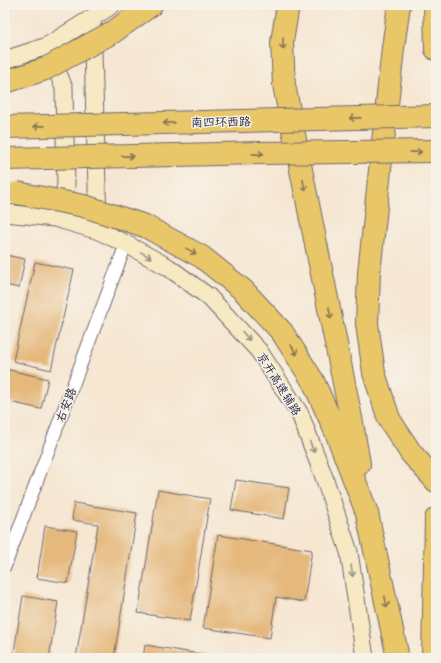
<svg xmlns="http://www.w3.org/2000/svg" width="441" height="663" font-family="Mali,'LXGW WenKai TC',sans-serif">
	<rect width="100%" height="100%" fill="#f7f3e8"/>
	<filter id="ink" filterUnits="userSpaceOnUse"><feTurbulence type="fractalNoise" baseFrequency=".025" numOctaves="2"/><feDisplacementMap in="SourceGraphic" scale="8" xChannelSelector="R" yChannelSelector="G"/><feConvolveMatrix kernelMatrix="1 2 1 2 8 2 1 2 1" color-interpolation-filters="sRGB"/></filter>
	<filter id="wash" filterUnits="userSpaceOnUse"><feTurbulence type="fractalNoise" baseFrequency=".012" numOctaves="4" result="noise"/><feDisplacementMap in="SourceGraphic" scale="16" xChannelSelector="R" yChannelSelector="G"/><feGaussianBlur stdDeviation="0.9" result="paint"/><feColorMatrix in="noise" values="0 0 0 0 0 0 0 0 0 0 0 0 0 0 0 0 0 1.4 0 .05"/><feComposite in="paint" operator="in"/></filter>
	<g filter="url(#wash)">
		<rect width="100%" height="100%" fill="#f6e6d2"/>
		<polygon fill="#c8c4b8" points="5,5 13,5 8,35 5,36"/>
		<g id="blocks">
			<g fill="#e5b87b">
				<polygon points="5,255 25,259 19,288 5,285"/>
				<polygon points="35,262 74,270 51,370 13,361"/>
				<polygon points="5,369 48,379 41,409 5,401"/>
				<polygon points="236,480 289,488 284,519 231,510"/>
				<polygon points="158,490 210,499 190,621 138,613"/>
				<polygon points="74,503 137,513 114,658 76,658 98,524 72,520"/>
				<polygon points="45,526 77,531 68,583 37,578"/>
				<polygon points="218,535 312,550 304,602 276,597 270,638 203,628"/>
				<polygon points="23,596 58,602 49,658 13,658"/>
				<polygon points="145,645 218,657 218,658 143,658"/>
			</g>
		</g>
	</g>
	<g filter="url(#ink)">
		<use href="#blocks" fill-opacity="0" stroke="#6c6770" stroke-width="1"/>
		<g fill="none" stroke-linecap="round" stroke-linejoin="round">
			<defs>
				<polyline id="street" points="5,566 126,244"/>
				<g id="secondary">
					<polyline points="92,18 98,222"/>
					<polyline points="47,46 64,88 66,186 57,213"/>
					<polyline points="5,60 47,46 92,18 112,5"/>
					<polyline points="5,213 55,218 99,231 126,244 168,267 209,297 259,351 300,414 324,477 349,552 365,658"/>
				</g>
				<g id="highway">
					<polyline points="288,5 282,42 284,85 352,423 359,464"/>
					<polyline points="399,5 393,48 369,273 367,324 374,373 389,419 411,453 436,481"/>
					<polyline points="435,5 436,49"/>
					<polyline points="113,32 151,5"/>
					<polyline points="5,82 45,69"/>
					<polyline points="145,226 202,257 243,290 282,332 313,381 336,432 367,513 398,658"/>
					<polyline points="433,658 436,519"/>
				</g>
			</defs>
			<use href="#street" stroke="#6c6770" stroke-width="14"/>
			<use href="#secondary" stroke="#6c6770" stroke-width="19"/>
			<use href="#highway" stroke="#6c6770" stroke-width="24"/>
			<use href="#street" stroke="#fff" stroke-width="12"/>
			<use href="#secondary" stroke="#f6e9c3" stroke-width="17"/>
			<use href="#highway" stroke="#e9c769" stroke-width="22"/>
			<defs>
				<g id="highway-bridge">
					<polyline points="45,69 113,32"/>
					<polyline points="5,127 436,116"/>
					<polyline points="5,159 261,153 436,151"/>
					<polyline points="17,193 84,206 145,226"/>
				</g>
			</defs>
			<use href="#highway-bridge" stroke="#6c6770" stroke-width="24" stroke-linecap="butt"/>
			<use href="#highway-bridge" stroke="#e9c769" stroke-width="22"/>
		</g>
		<defs><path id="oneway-shaft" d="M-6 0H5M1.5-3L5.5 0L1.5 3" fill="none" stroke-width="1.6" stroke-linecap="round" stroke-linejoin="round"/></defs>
		<g stroke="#867452">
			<use href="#oneway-shaft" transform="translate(283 44) rotate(92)"/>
			<use href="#oneway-shaft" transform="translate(355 118) rotate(179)"/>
			<use href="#oneway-shaft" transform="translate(169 123) rotate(179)"/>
			<use href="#oneway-shaft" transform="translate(39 126) rotate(179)"/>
			<use href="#oneway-shaft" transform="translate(416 152) rotate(-1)"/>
			<use href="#oneway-shaft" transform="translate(258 154) rotate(-1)"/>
			<use href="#oneway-shaft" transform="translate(128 156) rotate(-1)"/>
			<use href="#oneway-shaft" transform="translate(304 185) rotate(79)"/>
			<use href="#oneway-shaft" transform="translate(191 251) rotate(29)"/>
			<use href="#oneway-shaft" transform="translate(330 313) rotate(79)"/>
			<use href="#oneway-shaft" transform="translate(294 350) rotate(58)"/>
			<use href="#oneway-shaft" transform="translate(386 602) rotate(78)"/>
		</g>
		<g stroke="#978f86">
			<use href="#oneway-shaft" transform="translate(146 255) rotate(29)"/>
			<use href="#oneway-shaft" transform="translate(246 336) rotate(48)"/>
			<use href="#oneway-shaft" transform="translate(312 447) rotate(69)"/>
			<use href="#oneway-shaft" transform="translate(352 571) rotate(81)"/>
		</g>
	</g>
	<g text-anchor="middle" stroke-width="3" stroke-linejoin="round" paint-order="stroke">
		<g font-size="12" fill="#22223b" stroke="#f7f3e8">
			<text transform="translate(221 122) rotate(-1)" y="4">南四环西路</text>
			<text transform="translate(279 384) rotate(58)" y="4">京开高速辅路</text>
			<text transform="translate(66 405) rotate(-69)" y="4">右安路</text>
		</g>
	</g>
	<rect width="441" height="663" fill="none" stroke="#f7f3e8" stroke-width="20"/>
</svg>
